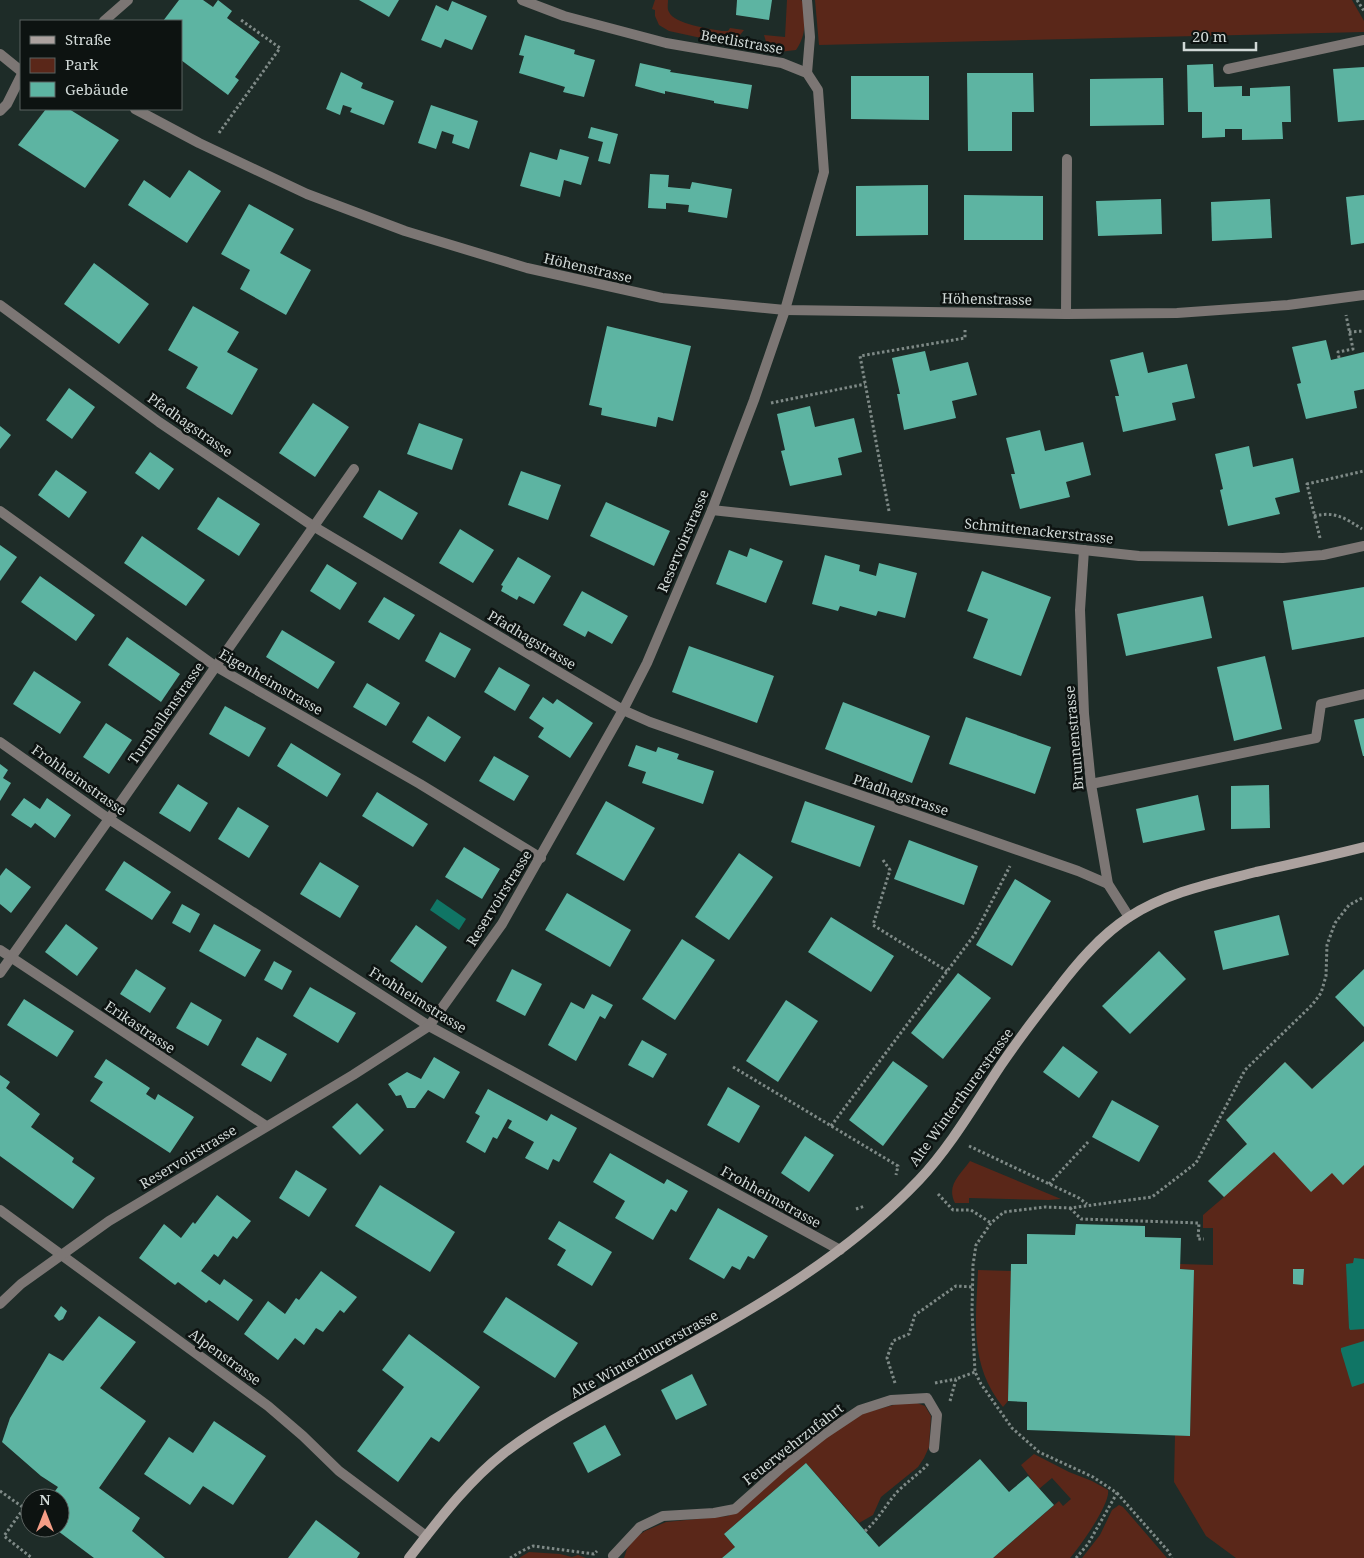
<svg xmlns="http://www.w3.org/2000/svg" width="1364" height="1558" font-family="'Noto Serif',serif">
	<rect width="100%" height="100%" fill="#1e2c28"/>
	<g fill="#5a2719">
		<path d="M655,0H668C668,4 667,9 669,12C674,24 710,29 722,31H728L730,28L744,30L736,40L724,43L669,31L659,25L655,16V10L652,9Z"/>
		<path d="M787,0H801L803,2C805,19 807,35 796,50L779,52L767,45L764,35L785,37Z"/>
		<polygon points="815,0 1352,0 1364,21 1364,32 819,45"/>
		<polygon points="1364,1041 1364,1558 1236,1558 1206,1536 1174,1482 1175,1435 1190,1436 1194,1270 1180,1269 1180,1264 1213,1265 1213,1228 1203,1228 1203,1215 1224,1197 1208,1181 1247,1144 1226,1120 1285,1062 1312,1089"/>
		<path d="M970,1161L1061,1199L1049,1200L969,1198V1203H955C946,1185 960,1175 970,1161Z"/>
		<path d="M978,1270L1011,1271L1008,1401L1003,1407C969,1365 976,1320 978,1270Z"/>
		<polygon points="917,1403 925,1406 931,1416 929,1447 924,1458 918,1467 881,1497 873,1515 859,1523 806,1463 724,1534 735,1547 722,1558 624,1558 627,1549 635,1538 645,1531 666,1522 728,1516 824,1439 864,1413 897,1404"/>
		<path d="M1034,1454L1069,1472L1092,1481L1108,1490C1111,1503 1079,1548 1070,1558H993L1059,1501L1063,1506L1071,1499L1052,1478L1039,1489L1021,1465Z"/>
		<polygon points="1119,1505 1123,1507 1167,1558 1082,1558 1100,1535 1112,1510"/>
		<polygon points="529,1552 560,1554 572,1557 578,1555 586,1558 519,1558"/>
	</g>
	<g fill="#107565">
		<polygon points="437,899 466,919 459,930 430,910"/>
		<polygon points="1354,1258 1364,1259 1364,1329 1350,1330 1349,1328 1346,1264 1353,1263"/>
		<polygon points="1364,1341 1364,1383 1352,1387 1341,1351 1341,1348"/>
	</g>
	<g fill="#5db4a2">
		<polygon points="179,0 203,0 213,7 218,0 232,11 227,18 260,42 235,77 239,80 228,95 181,60 181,21 163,21"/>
		<polygon points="359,0 399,0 389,17"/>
		<polygon points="737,0 772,0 769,20 736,15"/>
		<polygon points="452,1 487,16 472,50 445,39 441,48 421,40 436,5 448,11"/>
		<polygon points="525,35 575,50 574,54 595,60 584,97 563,92 565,87 519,73 524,56 519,55"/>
		<polygon points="640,63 671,70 670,72 752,85 748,109 714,103 714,101 665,91 665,94 635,86"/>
		<polygon points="1213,64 1214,87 1242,86 1242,96 1250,96 1250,88 1290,86 1291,122 1282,122 1283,139 1242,140 1242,129 1225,129 1225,137 1202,138 1202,112 1188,112 1187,65"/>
		<polygon points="1364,67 1364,120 1338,122 1333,69"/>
		<polygon points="341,72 363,83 361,88 394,101 384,125 350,112 352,108 343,105 340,115 326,109"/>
		<polygon points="967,73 1033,73 1034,112 1012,112 1012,151 968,151"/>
		<polygon points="851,76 929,76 929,120 851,119"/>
		<polygon points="1163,78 1164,125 1090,126 1090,79"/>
		<polygon points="431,105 478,121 469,149 452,143 454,135 442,131 436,149 418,143"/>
		<polygon points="46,109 69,109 119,140 85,188 18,145"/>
		<polygon points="591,127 618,134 610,164 598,161 603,142 588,138"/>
		<polygon points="560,149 589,157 581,185 564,180 560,197 520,186 530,152 557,160"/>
		<polygon points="189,170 221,191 187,243 128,205 144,180 170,198"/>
		<polygon points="650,174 669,175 668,187 690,189 692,182 732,189 727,218 688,212 689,205 666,203 666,209 648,208"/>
		<polygon points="928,185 928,235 856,236 856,186"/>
		<polygon points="964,195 1043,196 1043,240 964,240"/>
		<polygon points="1364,195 1364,243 1351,245 1346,197"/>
		<polygon points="1161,199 1162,234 1098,236 1096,201"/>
		<polygon points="1270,199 1272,238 1212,241 1211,202"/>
		<polygon points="249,204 294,229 280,253 311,270 286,315 240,289 250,270 221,254"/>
		<polygon points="94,263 149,304 119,344 64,304"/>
		<polygon points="193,306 239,332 227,352 258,369 232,415 186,388 198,367 168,350"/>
		<polygon points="607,326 691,346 673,421 658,417 656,427 601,415 602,408 589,405"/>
		<polygon points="1326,340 1331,360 1364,352 1364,389 1354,391 1357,408 1306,419 1297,384 1301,383 1292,347"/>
		<polygon points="925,351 930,371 968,362 977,395 952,401 956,418 904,430 897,394 900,394 892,358"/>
		<polygon points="1143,352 1148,373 1187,364 1195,398 1172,403 1176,420 1123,432 1115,396 1119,396 1110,360"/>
		<polygon points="69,388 95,407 72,439 46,420"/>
		<polygon points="313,403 349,427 315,477 279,453"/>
		<polygon points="810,406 815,427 854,418 862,452 838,458 842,475 790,486 781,451 785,450 777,414"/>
		<polygon points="419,423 463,439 452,470 407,454"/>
		<polygon points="0,426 11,435 0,449"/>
		<polygon points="1040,430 1045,451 1083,442 1091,475 1066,482 1070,497 1020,509 1011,474 1015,474 1006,438"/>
		<polygon points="1249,446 1253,467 1293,458 1300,492 1275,498 1280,514 1228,526 1220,490 1223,489 1215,454"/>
		<polygon points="150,452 174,469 159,490 135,473"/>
		<polygon points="56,470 87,492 69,518 38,495"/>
		<polygon points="521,471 561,485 548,520 508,505"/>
		<polygon points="379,490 418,513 402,540 363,517"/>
		<polygon points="218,497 260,524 239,556 197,529"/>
		<polygon points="606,502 670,531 654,566 590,536"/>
		<polygon points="460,529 494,550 473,583 439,563"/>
		<polygon points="142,536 205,580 186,606 124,563"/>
		<polygon points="0,545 17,557 0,581"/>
		<polygon points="750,548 783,561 766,603 716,584 729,550 747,557"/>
		<polygon points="825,555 860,565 859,571 876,576 879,563 917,573 905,618 878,611 876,616 840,606 838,611 812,604"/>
		<polygon points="518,557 551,576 534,604 519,596 517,600 501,591 503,586 501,585"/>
		<polygon points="327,564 357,583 340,610 310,591"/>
		<polygon points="982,571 1051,597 1021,676 973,658 988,619 967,611"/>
		<polygon points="40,576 95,615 76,641 21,602"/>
		<polygon points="1364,587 1364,637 1292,650 1283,601"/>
		<polygon points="582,591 628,616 612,644 588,631 585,637 563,625"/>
		<polygon points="1203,596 1212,638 1126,656 1117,614"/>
		<polygon points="384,597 415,615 399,640 368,622"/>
		<polygon points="282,630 335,662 318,689 266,657"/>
		<polygon points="440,632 471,649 455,678 425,661"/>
		<polygon points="127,637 180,674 161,702 108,665"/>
		<polygon points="689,646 774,676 757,723 672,692"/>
		<polygon points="1265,656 1282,729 1234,741 1217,667"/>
		<polygon points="499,667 530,685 515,711 484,692"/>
		<polygon points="34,671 81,702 60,734 13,704"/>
		<polygon points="367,683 400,703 386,726 353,707"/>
		<polygon points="543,697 553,704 557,699 593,723 570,758 538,737 544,728 529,718"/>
		<polygon points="843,702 930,736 912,783 825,749"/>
		<polygon points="225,706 266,728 249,757 209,734"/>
		<polygon points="428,716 461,737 445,762 412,742"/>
		<polygon points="966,717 1051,747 1035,794 949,764"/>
		<polygon points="1364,718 1364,756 1363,756 1354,720"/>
		<polygon points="106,723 132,740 109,774 83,757"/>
		<polygon points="291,743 341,774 327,797 277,766"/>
		<polygon points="636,745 656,752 658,747 679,754 677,759 714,771 703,804 642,783 646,772 628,766"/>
		<polygon points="494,756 529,776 514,801 479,781"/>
		<polygon points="0,764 8,770 3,778 11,783 0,801"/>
		<polygon points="178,784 208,803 190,832 159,813"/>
		<polygon points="1269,785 1270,828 1231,829 1231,786"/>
		<polygon points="377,792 428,824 413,847 362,816"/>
		<polygon points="1198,795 1205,830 1143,843 1136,809"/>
		<polygon points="24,798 40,809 47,798 71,815 55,838 35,823 31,828 11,815"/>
		<polygon points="606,801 655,828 624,881 576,854"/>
		<polygon points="805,801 875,826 860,867 791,842"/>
		<polygon points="238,807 269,826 249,858 218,839"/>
		<polygon points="909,840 978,866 964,905 894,879"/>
		<polygon points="464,847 500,869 482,899 445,877"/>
		<polygon points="739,853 773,877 729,940 695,917"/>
		<polygon points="124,861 171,892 152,920 105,890"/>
		<polygon points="320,862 359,886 340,918 300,894"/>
		<polygon points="6,868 31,887 11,913 0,904 0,876"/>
		<polygon points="1015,879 1051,901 1012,966 976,945"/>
		<polygon points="567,893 631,930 610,967 545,930"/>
		<polygon points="182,904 200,914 190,933 172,923"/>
		<polygon points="1279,915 1289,955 1223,970 1214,931"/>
		<polygon points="831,917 894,956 871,992 808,952"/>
		<polygon points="66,924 98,948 77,976 45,952"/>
		<polygon points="214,924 261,950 245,977 199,951"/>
		<polygon points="416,925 447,947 422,983 390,961"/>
		<polygon points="682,939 715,960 675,1020 642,999"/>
		<polygon points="1159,951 1186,979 1130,1034 1102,1006"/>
		<polygon points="274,961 292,971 282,990 264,980"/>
		<polygon points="136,969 166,988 150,1013 120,994"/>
		<polygon points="512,969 542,984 525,1016 496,1001"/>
		<polygon points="1364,969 1364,1027 1335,997"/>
		<polygon points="958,973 991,998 943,1059 911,1033"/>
		<polygon points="310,987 356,1013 338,1043 293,1016"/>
		<polygon points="592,994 613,1005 605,1019 600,1016 576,1061 548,1045 571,1002 584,1009"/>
		<polygon points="24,999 74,1031 57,1057 7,1025"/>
		<polygon points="786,1000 818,1021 778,1082 746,1061"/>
		<polygon points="191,1002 222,1020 208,1046 176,1028"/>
		<polygon points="257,1037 287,1054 271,1082 241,1065"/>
		<polygon points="642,1040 667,1054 653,1078 628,1065"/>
		<polygon points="1364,1041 1364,1165 1343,1185 1332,1173 1311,1192 1274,1152 1224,1197 1208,1181 1247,1144 1226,1120 1285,1062 1312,1089"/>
		<polygon points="1063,1046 1098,1072 1079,1098 1043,1072"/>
		<polygon points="434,1057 460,1072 444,1099 428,1090 415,1108 407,1108 401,1095 396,1096 388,1084 407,1072 421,1079"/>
		<polygon points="106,1059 150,1088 146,1094 155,1100 158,1094 194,1117 170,1153 90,1101 103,1082 94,1077"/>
		<polygon points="893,1061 928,1086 883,1146 849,1120"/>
		<polygon points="0,1075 10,1082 6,1088 40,1114 31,1127 74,1158 72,1162 95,1178 73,1209 0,1156"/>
		<polygon points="728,1087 760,1106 739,1143 707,1125"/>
		<polygon points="488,1089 547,1121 551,1114 577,1128 559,1162 553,1159 548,1170 525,1158 534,1142 508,1128 512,1121 508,1119 497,1139 493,1137 485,1153 466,1142 480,1116 475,1113"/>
		<polygon points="1112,1100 1159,1126 1139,1162 1092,1137"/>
		<polygon points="357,1103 384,1130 360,1155 332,1127"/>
		<polygon points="805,1136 834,1155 809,1192 781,1173"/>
		<polygon points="610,1153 664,1184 667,1179 688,1191 676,1212 671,1209 653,1240 615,1218 625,1201 593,1182"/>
		<polygon points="296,1170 327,1189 309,1217 279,1198"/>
		<polygon points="380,1185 455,1232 430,1272 355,1226"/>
		<polygon points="217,1195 251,1221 237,1239 233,1236 218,1257 214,1254 201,1271 220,1285 224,1279 253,1300 238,1321 209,1300 206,1303 178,1282 175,1285 139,1258 164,1224 181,1238 193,1222 195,1224"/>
		<polygon points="718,1208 768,1236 754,1259 748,1256 740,1270 732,1266 724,1279 689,1259"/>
		<polygon points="559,1221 612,1252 592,1286 557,1265 566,1250 548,1239"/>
		<polygon points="1076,1224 1145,1226 1145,1237 1181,1238 1180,1269 1194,1270 1190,1436 1027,1430 1027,1402 1008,1401 1011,1264 1027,1264 1027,1234 1075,1235"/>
		<polygon points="1293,1269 1304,1269 1303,1285 1293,1284"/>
		<polygon points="321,1271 357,1297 344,1313 340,1310 323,1332 316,1328 304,1345 295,1338 278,1360 244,1334 268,1301 285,1314 296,1298 299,1300"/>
		<polygon points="506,1297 578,1343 555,1378 483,1332"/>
		<polygon points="61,1306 67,1311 63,1319 59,1321 54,1316"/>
		<polygon points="99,1316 136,1342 100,1388 146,1421 99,1488 140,1518 132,1531 165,1558 94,1558 54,1528 60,1528 60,1498 50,1498 58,1487 41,1476 2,1442 10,1418 49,1353 63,1361"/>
		<polygon points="409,1334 480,1387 439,1442 431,1437 398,1482 357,1451 404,1387 382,1370"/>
		<polygon points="692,1374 707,1405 676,1420 661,1390"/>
		<polygon points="214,1421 266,1456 233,1505 203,1486 190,1505 144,1474 169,1437 193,1453"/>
		<polygon points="605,1425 621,1455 588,1473 573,1443"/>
		<polygon points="980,1459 1009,1492 1028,1476 1054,1505 993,1558 722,1558 735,1547 724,1534 806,1463 879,1547"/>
		<polygon points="316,1520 360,1553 357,1558 288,1558"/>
	</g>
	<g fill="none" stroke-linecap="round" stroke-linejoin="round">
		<g stroke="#7f8a87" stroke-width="3" stroke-dasharray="2.5 2.5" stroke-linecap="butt">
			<polyline points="1357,0 1364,11"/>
			<polyline points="219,133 280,48 241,20"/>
			<polyline points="1349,332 1364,331"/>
			<polyline points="1339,358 1338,352 1353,349 1346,315"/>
			<polyline points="771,403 865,384"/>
			<polyline points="889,511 860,356 965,338 965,330"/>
			<path d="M1314,516C1335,511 1345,518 1362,529"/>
			<polyline points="1320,538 1307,484 1364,471"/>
			<polyline points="883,860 890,870 873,925 947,971"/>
			<polyline points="733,1067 898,1166 896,1175"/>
			<polyline points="831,1126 975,934 1010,866"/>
			<polyline points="969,1146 1079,1198 1087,1204"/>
			<polyline points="1049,1184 1088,1142"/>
			<polyline points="938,1194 953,1210 971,1210 991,1223"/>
			<polyline points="1070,1208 1081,1219 1199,1223 1198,1239 1204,1239"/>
			<polyline points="856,1209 865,1206"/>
			<polyline points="895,1383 887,1358 893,1341 909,1334 915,1315 956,1286 973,1287"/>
			<polyline points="935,1383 956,1379"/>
			<polyline points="950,1401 956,1379 975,1372"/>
			<polyline points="0,1491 24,1508 4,1536 32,1558"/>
			<polyline points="1117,1493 1168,1551 1172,1558"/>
			<path d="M865,1531C879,1519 886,1504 898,1491C908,1481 919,1474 928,1464"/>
			<polyline points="510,1558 524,1550 533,1546 594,1554 597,1551"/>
			<polyline points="1076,1558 1088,1544 1117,1493 1093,1477 1039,1452 1012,1428 981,1384 975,1372 972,1311 973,1265 976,1245 991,1223 1004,1212 1045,1207 1070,1208 1152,1197 1196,1163 1245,1070 1312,1005 1321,993 1326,976 1327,945 1335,923 1349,905 1364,897"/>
		</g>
		<g stroke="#7c7674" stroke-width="10">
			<polyline points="807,0 810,37 807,73"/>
			<polyline points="1228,69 1364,40"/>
			<polyline points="1091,784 1316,738 1321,704 1364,694"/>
			<polyline points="614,1558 613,1556 640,1527 663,1516 714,1513 735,1509 782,1467 824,1434 860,1410 891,1400 927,1398 937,1415 934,1448"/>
		</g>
		<g stroke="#7c7674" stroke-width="10">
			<polyline points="104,21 128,0"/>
			<polyline points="0,54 21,71"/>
			<polyline points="135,109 199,143 307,194 405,231 527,268 662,298 785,310 1066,314 1177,313 1288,305 1364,295"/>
			<polyline points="0,111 7,104 21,76"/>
			<polyline points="0,305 159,422 313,526 623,710 650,722 1078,871 1108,884"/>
			<polyline points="1066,314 1067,159"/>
			<polyline points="712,510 1139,556 1283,558 1323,555 1364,546"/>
			<polyline points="0,511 215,666 420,784 541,858"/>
			<polyline points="1084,550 1080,610 1084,714 1091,784 1108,884 1129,917"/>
			<polyline points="0,742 109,819 429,1026 840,1250"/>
			<polyline points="0,950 266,1126"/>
			<polyline points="0,973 109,819 354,469"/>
			<polyline points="0,1210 268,1406 303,1436 339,1471 426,1536"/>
			<polyline points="0,1304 21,1284 109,1221 353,1075 429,1026 502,924 623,710 647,663 712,510 754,400 785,310 824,172 818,90 807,73 782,63 666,43 564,16 522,0"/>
		</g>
		<path stroke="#aca29f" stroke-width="10" d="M409,1558C438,1521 467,1482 504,1453C543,1423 587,1401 630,1377C732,1321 838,1265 919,1180C951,1146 975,1104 1001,1065C1018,1040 1037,1015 1056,991C1077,963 1100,936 1129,917C1167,892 1213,883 1256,872C1292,864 1328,856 1364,847"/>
	</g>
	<g text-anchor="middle" stroke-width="5" stroke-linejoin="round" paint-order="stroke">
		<g font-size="14" fill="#d1d9d7" stroke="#0d1311">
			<text transform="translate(742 42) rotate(10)" y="5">Beetlistrasse</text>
			<text transform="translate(588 268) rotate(13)" y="5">Höhenstrasse</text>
			<text transform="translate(987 299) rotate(1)" y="5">Höhenstrasse</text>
			<text transform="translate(190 425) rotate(35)" y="5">Pfadhagstrasse</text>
			<text transform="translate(1039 531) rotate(6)" y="5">Schmittenackerstrasse</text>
			<text transform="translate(683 541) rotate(-67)" y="5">Reservoirstrasse</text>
			<text transform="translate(532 640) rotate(31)" y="5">Pfadhagstrasse</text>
			<text transform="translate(271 682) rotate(30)" y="5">Eigenheimstrasse</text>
			<text transform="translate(166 713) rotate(-55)" y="5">Turnhallenstrasse</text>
			<text transform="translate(1074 738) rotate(-95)" y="5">Brunnenstrasse</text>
			<text transform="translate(79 780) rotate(35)" y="5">Frohheimstrasse</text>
			<text transform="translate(901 795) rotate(19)" y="5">Pfadhagstrasse</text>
			<text transform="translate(499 898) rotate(-58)" y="5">Reservoirstrasse</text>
			<text transform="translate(418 1000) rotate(32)" y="5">Frohheimstrasse</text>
			<text transform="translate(140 1027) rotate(34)" y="5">Erikastrasse</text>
			<text transform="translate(961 1097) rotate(-54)" y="5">Alte Winterthurerstrasse</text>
			<text transform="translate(188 1157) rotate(-31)" y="5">Reservoirstrasse</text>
			<text transform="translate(771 1197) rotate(29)" y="5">Frohheimstrasse</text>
			<text transform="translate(644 1354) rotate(-29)" y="5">Alte Winterthurerstrasse</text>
			<text transform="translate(225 1357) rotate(36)" y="5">Alpenstrasse</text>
			<text transform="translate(793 1444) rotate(-38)" y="5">Feuerwehrzufahrt</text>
		</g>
	</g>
	<rect x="20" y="20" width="162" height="90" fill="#0d1311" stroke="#5b6260"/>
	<rect x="30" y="36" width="25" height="8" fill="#aca29f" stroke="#5b6260"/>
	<text x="65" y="45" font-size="15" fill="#d1d9d7">Straße</text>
	<rect x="30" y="58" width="25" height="15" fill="#5a2719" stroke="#5b6260"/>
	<text x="65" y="70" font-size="15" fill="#d1d9d7">Park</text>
	<rect x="30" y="82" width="25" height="15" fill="#5db4a2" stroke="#5b6260"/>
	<text x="65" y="95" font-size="15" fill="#d1d9d7">Gebäude</text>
	<g transform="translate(45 1513)"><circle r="24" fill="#0d1311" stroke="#5b6260"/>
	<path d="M0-4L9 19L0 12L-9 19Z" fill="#f49e87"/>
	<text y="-8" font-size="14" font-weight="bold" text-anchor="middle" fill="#d1d9d7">N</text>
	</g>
	<path d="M1184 42v8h72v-8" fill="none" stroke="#d1d9d7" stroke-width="2.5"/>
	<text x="1192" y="42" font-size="15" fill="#d1d9d7" stroke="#0d1311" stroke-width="4" paint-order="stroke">20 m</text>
</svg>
